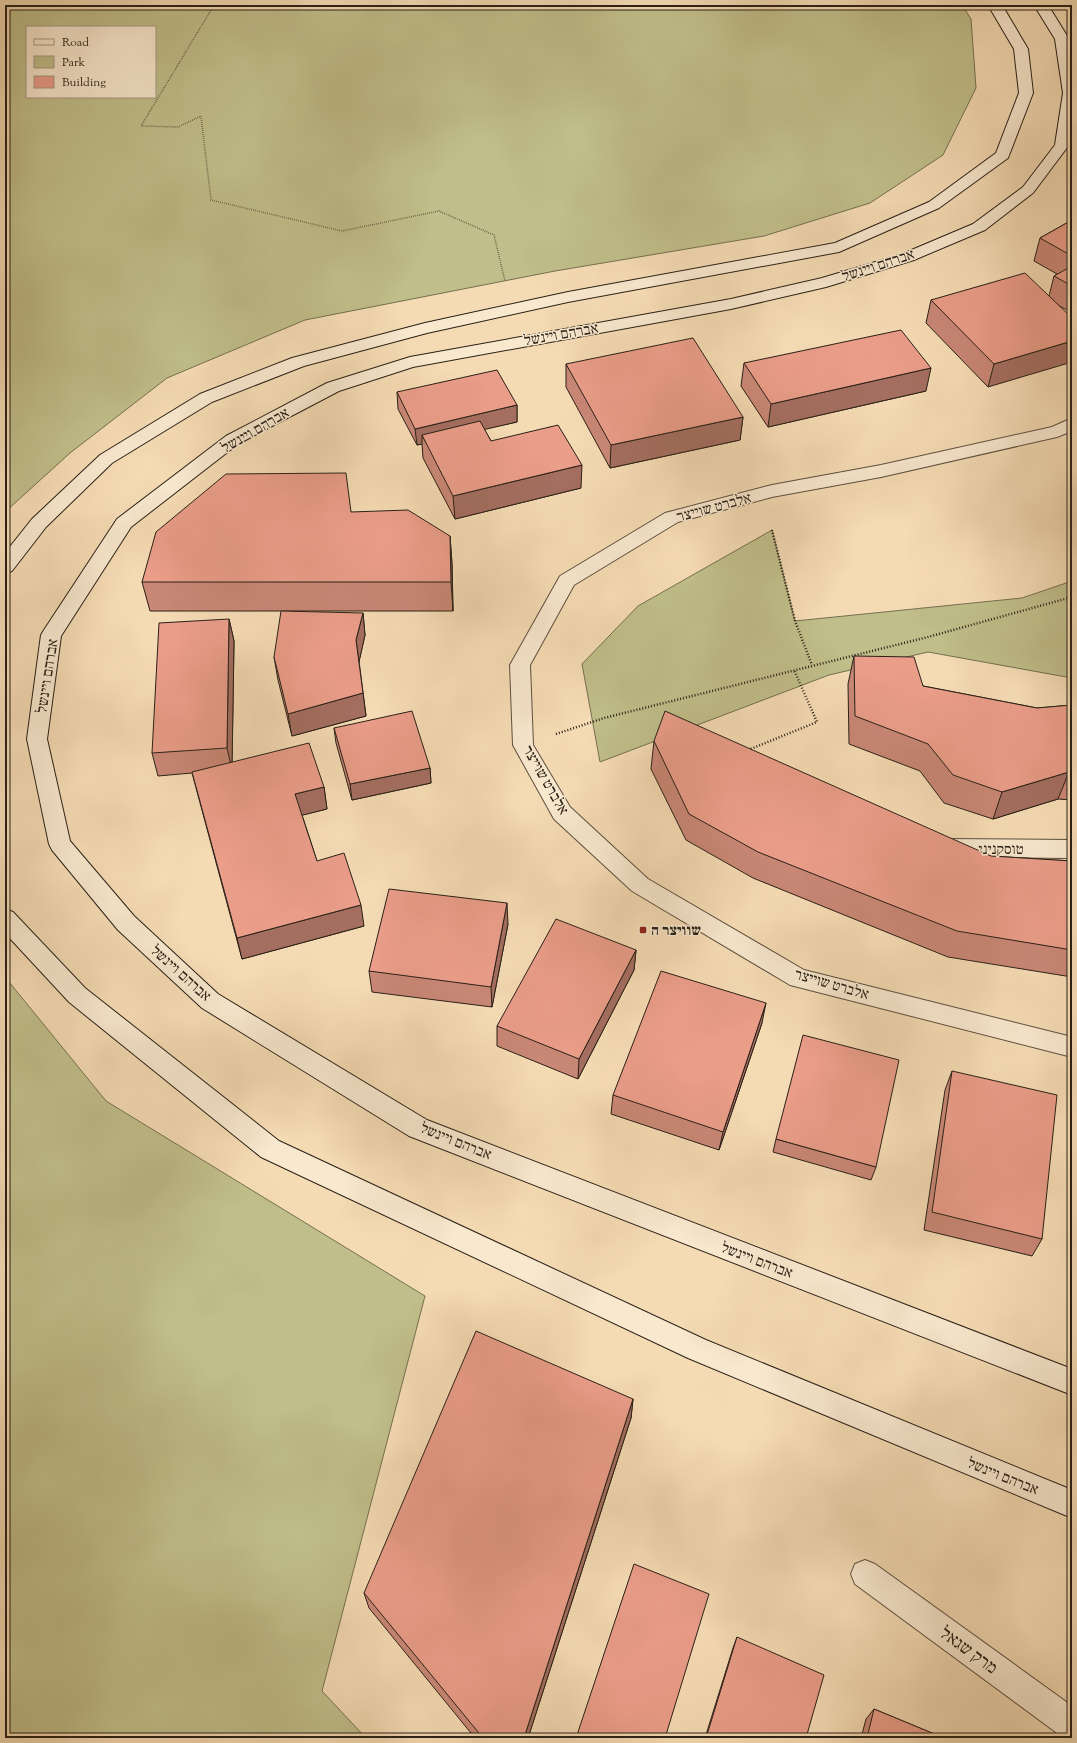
<svg xmlns="http://www.w3.org/2000/svg" width="1077" height="1743" font-family="'Sorts Mill Goudy','Frank Ruhl Libre',serif">
	<rect width="100%" height="100%" fill="#f5dbb4"/>
	<filter id="stains"><feTurbulence type="fractalNoise" baseFrequency=".005" numOctaves="4"/><feColorMatrix values="0 0 0 0 .2 0 0 0 0 .09 0 0 0 0 .02 0 0 0 .5 -.17"/></filter>
	<radialGradient id="worn" r=".72"><stop offset=".6" stop-color="#630" stop-opacity="0"/><stop offset="1" stop-color="#630" stop-opacity=".3"/></radialGradient>
	<g fill="#c0be8a" stroke="#746f50" fill-rule="evenodd">
		<path d="M5,5H962L971,19L976,88L943,155L870,203L764,236L555,271L305,320L167,378L70,453L5,512ZM27,27H155V97H27Z"/>
		<polygon points="772,530 795,621 1022,598 1072,581 1072,678 928,652 829,675 600,762 582,664 638,606"/>
		<polygon points="5,977 106,1101 425,1296 322,1691 366,1738 5,1738"/>
	</g>
	<g fill="none" stroke-linecap="round" stroke-linejoin="round">
		<defs>
			<g id="minor">
				<polygon points="1072,418 1072,431 1057,437 881,477 772,497 678,522 574,585 530,665 533,745 570,807 648,879 804,970 1072,1037 1072,1057 790,985 632,891 554,819 513,745 510,665 560,576 665,513 772,485 881,465 1052,427"/>
				<polygon points="943,839 1072,840 1072,858 943,857 935,854 932,848 935,842"/>
				<polygon points="865,1560 875,1564 1072,1706 1072,1738 1061,1736 855,1584 851,1574 855,1564"/>
			</g>
			<g id="secondary">
				<polygon points="988,5 1002,5 1028,49 1033,93 1008,158 939,208 839,252 568,302 427,333 304,366 212,402 112,463 46,527 12,571 5,573 5,553 32,519 100,455 200,394 292,358 425,323 568,292 835,243 929,202 996,153 1019,93 1014,49"/>
				<polygon points="1034,5 1048,5 1069,39 1072,60 1072,127 1069,145 1033,193 985,230 914,260 826,287 731,309 413,367 339,391 238,444 131,527 61,636 47,739 70,841 134,916 218,994 427,1120 1072,1369 1072,1395 409,1136 202,1008 118,930 52,850 49,844 27,739 41,635 44,630 117,519 226,436 327,383 410,357 731,299 822,278 902,254 973,224 1023,187 1055,145 1063,93 1055,39"/>
				<polygon points="5,909 13,912 85,988 279,1141 706,1340 1072,1490 1072,1518 688,1358 261,1157 69,1002 5,933"/>
			</g>
		</defs>
		<use href="#minor" stroke="#5c4f3e" stroke-width="2"/>
		<use href="#secondary" stroke="#292017" stroke-width="2"/>
		<polyline stroke="#292017" stroke-width="1.5" stroke-dasharray="0.5 1.5" stroke-linecap="butt" points="214,5 141,126 178,127 201,116 211,200 342,231 439,211 494,235 505,281"/>
		<g stroke="#292017" stroke-width="2.5" stroke-dasharray="1 2" stroke-linecap="butt">
			<polyline points="772,530 795,621 812,665"/>
			<polyline points="556,734 604,718 928,637 1072,597"/>
			<polyline points="748,750 817,722 794,670"/>
		</g>
		<use href="#minor" fill="#f8e8ce" fill-rule="evenodd"/>
		<use href="#secondary" fill="#f8e8ce" fill-rule="evenodd"/>
	</g>
	<g fill="#c98776" stroke="#292017">
		<polygon points="1072,220 1072,313 1058,305 988,387 926,323 931,300 1049,296 1054,276 1057,274 1034,261 1040,238"/>
		<polygon points="744,363 926,391 768,427 741,386"/>
		<polygon points="566,364 743,417 740,440 610,468 566,387"/>
		<polygon points="397,392 517,405 517,422 484,429 491,441 581,488 455,519 423,458 422,444 417,445 398,409"/>
		<polygon points="351,512 450,536 452,564 453,611 150,611 142,582"/>
		<polygon points="363,613 365,635 359,661 366,716 292,736 278,680 274,657"/>
		<polygon points="229,619 234,641 232,762 324,787 327,809 302,815 317,861 364,926 242,959 192,773 158,776 152,753"/>
		<polygon points="854,656 923,686 1037,708 1072,705 1072,800 1058,799 993,819 944,803 920,771 849,744 848,684"/>
		<polygon points="334,728 430,768 431,783 352,800 336,743"/>
		<polygon points="654,741 991,856 1072,861 1072,977 948,957 753,878 686,840 651,769"/>
		<polygon points="508,924 492,1007 372,992 369,971"/>
		<polygon points="636,950 634,970 578,1079 497,1046 497,1026"/>
		<polygon points="762,1023 719,1150 611,1114 613,1095"/>
		<polygon points="952,1071 1042,1239 1032,1256 924,1230 945,1090"/>
		<polygon points="776,1139 876,1167 871,1180 773,1152"/>
		<polygon points="633,1399 631,1418 528,1738 475,1738 369,1608 364,1593"/>
		<polygon points="737,1637 806,1738 705,1738 733,1648"/>
		<polygon points="874,1709 944,1738 861,1738 866,1719"/>
	</g>
	<g fill="#a46e60" stroke="#292017">
		<polygon points="1072,341 1072,362 988,387 994,364"/>
		<polygon points="931,368 926,391 768,427 771,404"/>
		<polygon points="517,405 517,422 426,443 422,435 422,444 417,445 415,429"/>
		<polygon points="743,417 740,440 610,468 611,445"/>
		<polygon points="582,465 581,488 455,519 453,496"/>
		<polygon points="450,536 452,564 453,611 451,582"/>
		<polygon points="363,613 365,635 359,662 356,640"/>
		<polygon points="229,619 234,641 232,770 227,748"/>
		<polygon points="363,693 366,716 292,736 288,714"/>
		<polygon points="430,768 431,783 352,800 350,784"/>
		<polygon points="1069,772 1058,799 993,819 1002,792"/>
		<polygon points="324,787 327,809 299,816 295,794"/>
		<polygon points="507,903 508,924 492,1007 491,987"/>
		<polygon points="361,905 364,926 242,959 237,938"/>
		<polygon points="636,950 634,970 578,1079 579,1059"/>
		<polygon points="766,1003 762,1023 719,1150 723,1132"/>
		<polygon points="633,1399 631,1418 528,1738 524,1738"/>
	</g>
	<g fill="#ea9d89" stroke="#292017">
		<polygon points="1072,220 1072,256 1040,238"/>
		<polygon points="1072,266 1072,286 1054,276"/>
		<polygon points="1025,273 1072,318 1072,341 994,364 931,300"/>
		<polygon points="901,330 931,368 771,404 744,363"/>
		<polygon points="693,338 743,417 611,445 566,364"/>
		<polygon points="497,370 517,405 415,429 397,392"/>
		<polygon points="480,421 491,441 558,425 582,465 453,496 422,435"/>
		<polygon points="346,473 351,512 408,510 450,536 451,582 142,582 156,532 226,474"/>
		<polygon points="281,611 363,613 356,640 363,693 288,714 274,657"/>
		<polygon points="229,619 227,748 152,753 159,623"/>
		<polygon points="854,656 914,657 923,686 1037,708 1072,705 1072,772 1069,772 1002,792 953,775 928,744 855,716"/>
		<polygon points="412,711 430,768 350,784 334,728"/>
		<polygon points="665,711 991,856 1072,861 1072,950 957,931 758,852 689,814 654,741"/>
		<polygon points="309,743 324,787 295,794 317,861 344,853 361,905 237,938 192,772"/>
		<polygon points="389,889 507,903 491,987 369,971"/>
		<polygon points="556,919 636,950 579,1059 497,1026"/>
		<polygon points="661,971 766,1003 723,1132 613,1095"/>
		<polygon points="803,1035 899,1060 876,1167 776,1139"/>
		<polygon points="952,1071 1057,1095 1042,1239 932,1212"/>
		<polygon points="476,1331 633,1399 524,1738 483,1738 364,1593"/>
		<polygon points="634,1564 709,1594 665,1738 576,1738"/>
		<polygon points="737,1637 824,1675 806,1738 706,1738"/>
		<polygon points="874,1709 944,1738 867,1738"/>
	</g>
	<rect fill="#8f2418" stroke="#f8e8ce" stroke-width="1.5" x="639" y="926" width="8" height="8" rx="2"/>
	<g text-anchor="middle" stroke-width="3" stroke-linejoin="round" paint-order="stroke">
		<g font-size="15" fill="#292017" stroke="#f8e8ce">
			<text transform="translate(878 265) rotate(-18)" y="5">אברהם ויינשל</text>
			<text transform="translate(561 334) rotate(-10)" y="5">אברהם ויינשל</text>
			<text transform="translate(255 430) rotate(-30)" y="5">אברהם ויינשל</text>
			<text transform="translate(714 507) rotate(-15)" y="5">אלברט שוייצר</text>
			<text transform="translate(47 676) rotate(-81)" y="5">אברהם ויינשל</text>
			<text transform="translate(546 780) rotate(60)" y="5">אלברט שוייצר</text>
			<text x="1001" y="854">טוסקניני</text>
			<text transform="translate(181 973) rotate(42)" y="5">אברהם ויינשל</text>
			<text transform="translate(832 984) rotate(16)" y="5">אלברט שוייצר</text>
			<text transform="translate(456 1141) rotate(22)" y="5">אברהם ויינשל</text>
			<text transform="translate(757 1260) rotate(21)" y="5">אברהם ויינשל</text>
			<text transform="translate(1003 1476) rotate(22)" y="5">אברהם ויינשל</text>
		</g>
		<g font-size="15" font-weight="bold" fill="#292017" stroke="#f8e8ce" text-anchor="start">
			<text x="651" y="935">שוויצר ה</text>
		</g>
		<g font-size="18" fill="#292017" stroke="#f8e8ce">
			<text transform="translate(969 1650) rotate(36)" y="6">מרק שגאל</text>
		</g>
	</g>
	<rect width="1077" height="1743" fill="none" stroke="#f5dbb4" stroke-width="20"/>
	<rect x="6" y="6" width="1065" height="1731" fill="none" stroke="#292017" stroke-width="2"/>
	<rect x="10" y="10" width="1057" height="1723" fill="none" stroke="#292017"/>
	<rect x="26" y="26" width="130" height="72" fill="#f8e8ce" stroke="#a59885"/>
	<rect x="34" y="39" width="20" height="6" fill="#f8e8ce" stroke="#a59885"/>
	<text x="62" y="46" font-size="12" fill="#292017">Road</text>
	<rect x="34" y="56" width="20" height="12" fill="#c0be8a" stroke="#a59885"/>
	<text x="62" y="66" font-size="12" fill="#292017">Park</text>
	<rect x="34" y="76" width="20" height="12" fill="#ea9d89" stroke="#a59885"/>
	<text x="62" y="86" font-size="12" fill="#292017">Building</text>
	<rect width="100%" height="100%" filter="url(#stains)"/>
	<rect width="100%" height="100%" fill="url(#worn)"/>
</svg>
